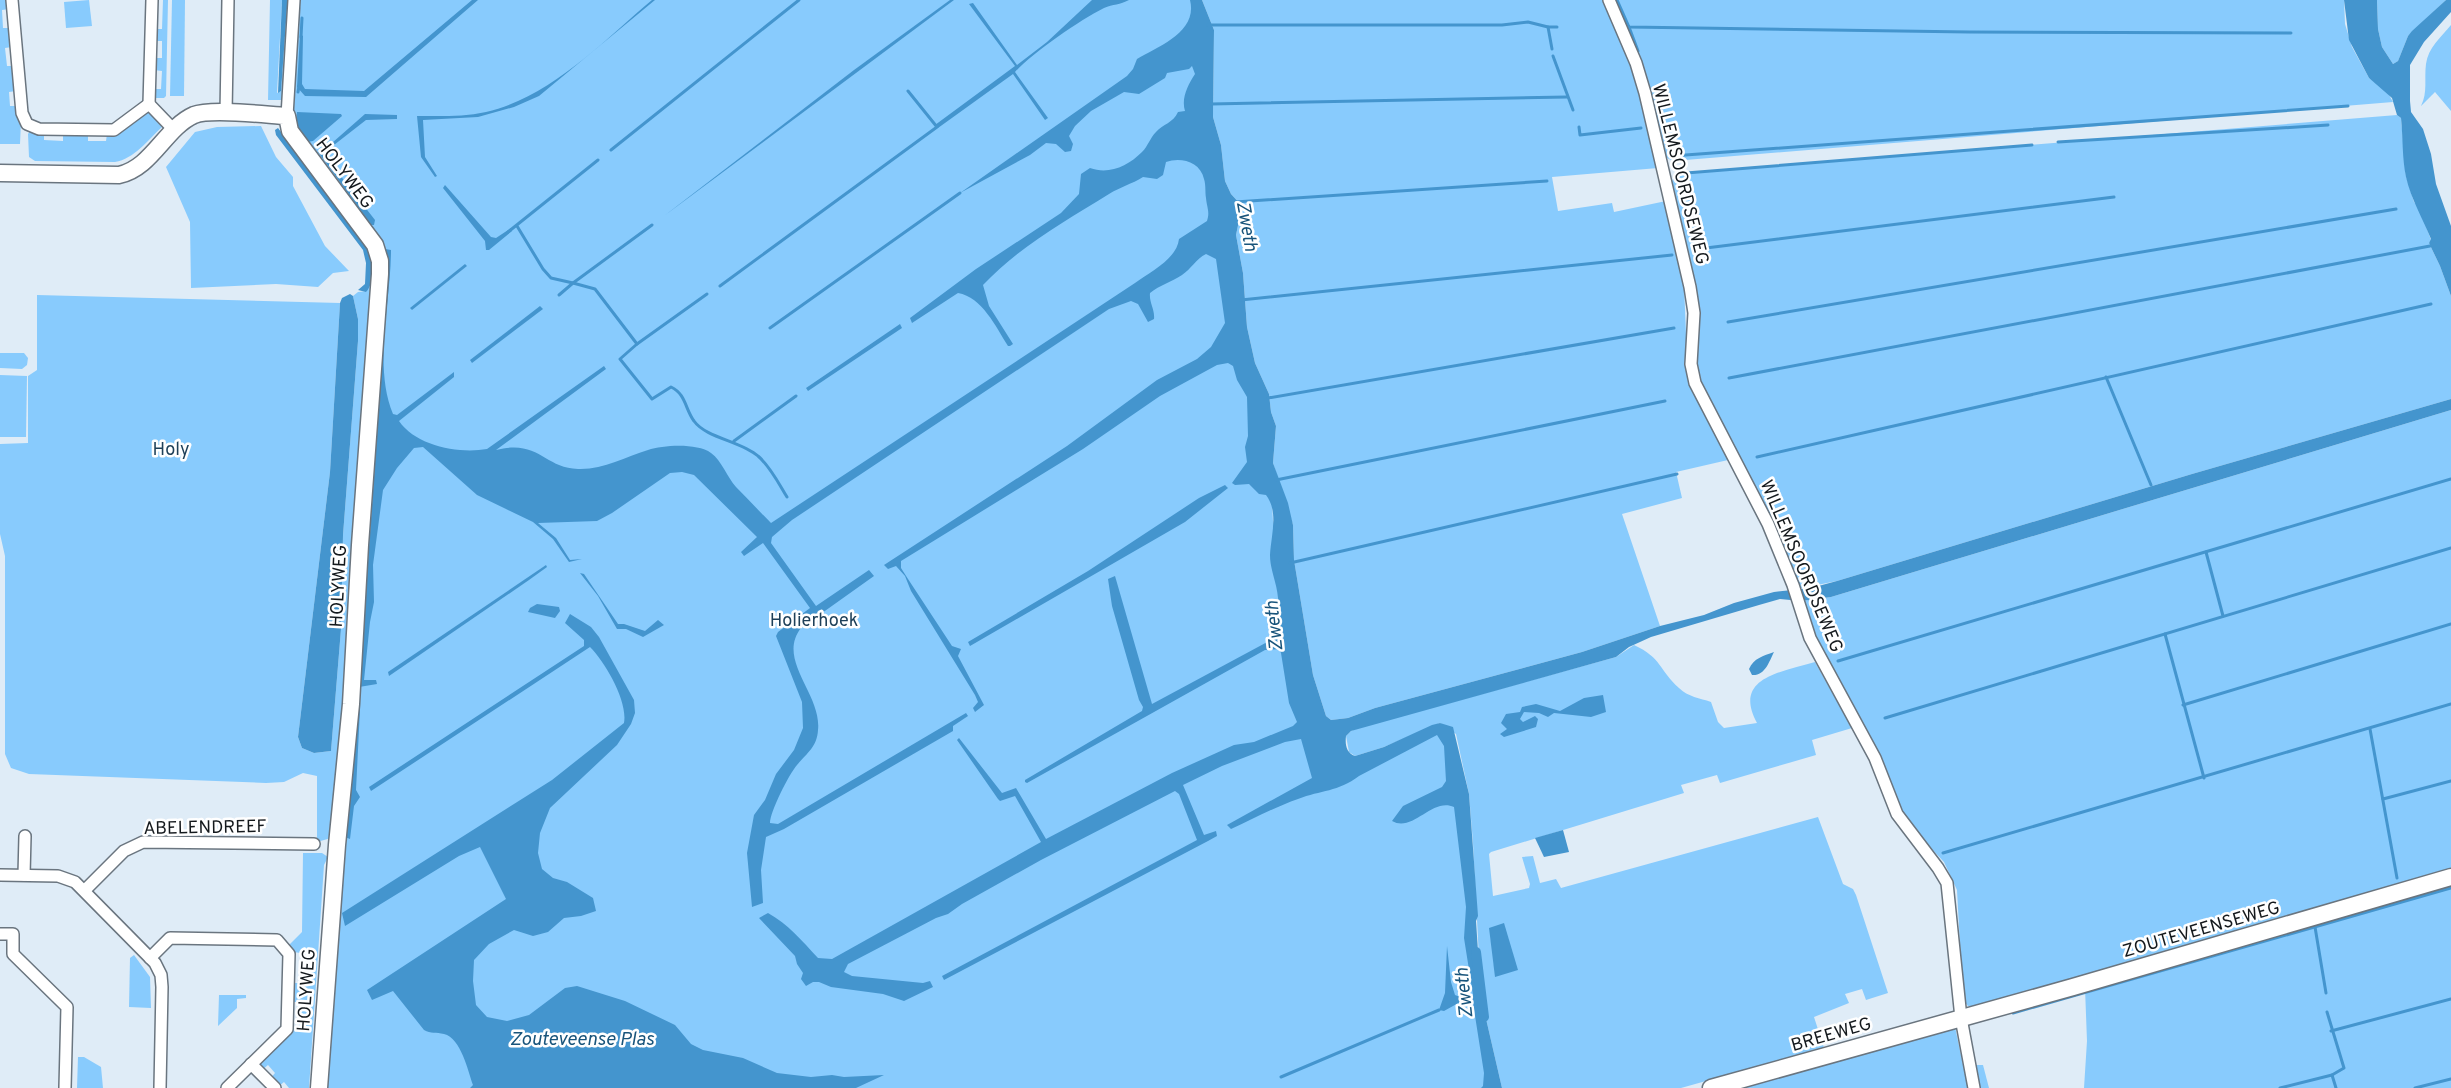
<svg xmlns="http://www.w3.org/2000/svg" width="2451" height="1088" font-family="Overpass,sans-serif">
	<rect width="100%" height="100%" fill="#dfecf7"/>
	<g fill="#88cbfd">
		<polygon points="0,0 8,0 9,9 2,10 3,28 11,28 12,47 5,48 7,66 14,66 16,91 9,92 10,106 17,106 21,121 20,144 0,144"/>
		<polygon points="89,0 92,26 66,28 64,2"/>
		<polygon points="163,0 168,0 166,96 164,98 154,98 154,89 161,89 162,71 154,70 155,58 162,58 162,41 155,41 155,29 162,29"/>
		<polygon points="172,0 185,0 184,96 170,96"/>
		<polygon points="270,0 282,0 277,93 281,91 287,0 1194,0 1272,503 1273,521 1323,784 1439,732 1446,736 1458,801 1473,943 1492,1088 314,1088 331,838 317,842 317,776 303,773 284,782 266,783 29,774 11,768 5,754 5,556 0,534 0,444 28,443 28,376 37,370 37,295 340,303 330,472 298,737 302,748 314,753 331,751 341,629 343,535 358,341 358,319 353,296 358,292 367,291 369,247 282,126 283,100 268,100"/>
		<polygon points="1202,0 1602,0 1630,63 1640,95 1658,168 1552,177 1558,211 1612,203 1614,212 1666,201 1684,285 1688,383 1728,460 1676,472 1682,498 1622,514 1660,626 1582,652 1375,708 1348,718 1331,720 1326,716 1313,675 1294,560 1293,525 1273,463 1276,426 1271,412 1269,394 1255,363 1247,327 1243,273 1236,235 1242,206 1231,194 1225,181 1221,145 1213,117 1214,30"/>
		<polygon points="1612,0 2344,0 2345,24 2352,47 2369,78 2387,91 2393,102 1673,161 1665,157"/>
		<polygon points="2377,0 2446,0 2408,36 2398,61 2393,64 2382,47 2378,29"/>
		<path d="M2451,25V111L2435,92L2421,106C2428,92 2424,79 2426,64C2428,48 2441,37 2451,25Z"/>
		<path d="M148,111L162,127C148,140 134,159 115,162L35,161L29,157L28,134L30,131L44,133V140L63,141V133L88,134V141H106L107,134Z"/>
		<polygon points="2397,115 2401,118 2406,176 2414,202 2419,207 2431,240 2429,243 2440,266 2451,296 2451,399 2192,474 1837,581 1797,589 1700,382 1696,349 1696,289 1674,199 1672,181 1676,174"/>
		<polygon points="261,126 276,157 293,177 293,186 325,246 349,271 333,273 318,287 276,284 191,288 190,222 166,167 195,132 217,127"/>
		<polygon points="0,353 24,353 28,358 27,365 22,369 0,368"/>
		<polygon points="0,375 27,376 26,437 0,437"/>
		<polygon points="2451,410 2451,868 1978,1006 1968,1006 1963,1000 1957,890 1944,862 1913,829 1902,813 1868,733 1823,659 1801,601 1831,597"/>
		<path d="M1634,645C1662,658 1659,670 1679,688C1688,697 1700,698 1711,702L1718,722L1724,728L1757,723C1732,677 1782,672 1815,662L1852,728L1812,740L1816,755L1720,783L1717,775L1681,785L1684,793L1491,852L1489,854L1493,896L1529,888L1530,884L1522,857L1533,856L1540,883L1556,879L1561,888L1818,817L1843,884L1853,889L1856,895L1888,993L1866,1000L1862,989L1845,994L1849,1003L1814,1017L1824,1048L1681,1088H1502L1481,997L1473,843L1469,794L1456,734L1440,723L1384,747L1355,756L1349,752L1346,736L1351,731L1358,728L1616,657Z"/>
		<polygon points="303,853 322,853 328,857 324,865 309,1088 289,1088 284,1082 278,1087 270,1079 275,1073 268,1065 262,1070 259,1063 292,1028 299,1028 300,1002 291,1002 291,983 300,983 301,953 293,952 288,946 302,932"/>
		<polygon points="2451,883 2451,1088 2084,1088 2087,1041 2085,988"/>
		<polygon points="134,955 150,977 151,1008 129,1007 130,958"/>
		<polygon points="219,995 246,995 246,998 237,999 237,1008 218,1026"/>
		<polygon points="1955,1027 1968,1088 1724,1088"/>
		<polygon points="78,1057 84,1057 101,1067 103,1088 77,1088"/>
		<polygon points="1974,1065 1983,1065 1989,1088 1978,1088"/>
	</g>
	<g fill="#4495ce">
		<polygon points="282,0 287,0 287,8 281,91 278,93"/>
		<polygon points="472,0 478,0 366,97 305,96 297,87 300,34 303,36 302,84 305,89 364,91"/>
		<path d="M652,0H655L539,96L514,107L478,117L423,120L425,157L437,176L435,177L421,157L417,116C440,116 463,117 486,112C551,97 602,42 652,0Z"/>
		<polygon points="950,0 954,0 664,216 854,70"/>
		<path d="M1092,0H1129C1120,5 1113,4 1104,8C1080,20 1032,53 1015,72L1048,118L1045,120L1013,74L938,128L935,125L1015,66L969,4L973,3L1017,65L1047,42Z"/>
		<path d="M1190,0H1202L1214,30L1213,117L1221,145L1225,181L1231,194L1242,206L1236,235L1243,273L1247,327L1255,363L1269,394L1271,412L1276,426L1273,463L1288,503L1293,525L1294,560L1313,675L1326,716L1331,720L1348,718L1375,708L1582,652L1660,626L1704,615L1734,603L1774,592L1811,588L1837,581L2192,474L2451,399V410L1831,597L1801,601L1780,599L1759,605L1651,637L1629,647L1616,657L1351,731L1346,736C1345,744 1346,753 1355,756L1384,747L1432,725L1440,723L1453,727L1469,794L1478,916L1476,921L1481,997L1502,1088H1481L1483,1086L1484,1073L1473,1003L1462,1001L1444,1011L1439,1010L1445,993L1447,946L1451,982L1455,995L1463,998L1473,995L1464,938L1466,907L1454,807C1432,797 1413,833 1392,821L1403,806L1442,787L1446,781L1444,746L1437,735L1359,776C1338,792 1321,790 1298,799C1275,807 1253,819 1231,829L1227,825L1312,778L1301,739L1285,742L1222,766L1183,785L1204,835L1216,831L1217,836L1208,841L944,980L942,976L1197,840L1179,794L1175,791L1041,860L962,904L948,914L936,918L848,964L844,972L852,976L923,983L930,981L933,987L904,1001L883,994L831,987L819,982H813L806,986L801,979L803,973L797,964L795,956L759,918L768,913C788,924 802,941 818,958L832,959L1041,842L1015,796L1000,801L998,799L957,740L959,738L1002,793L1016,788L1046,839L1172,773L1234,745L1254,742L1293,726L1297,722L1289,703L1281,653L1279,649L1265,650L1027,783L1025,782V780L1142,711L1143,707L1139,700L1112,606L1108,579L1115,576L1152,704L1271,640L1280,628C1278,617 1280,609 1278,598C1277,583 1270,570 1270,555C1271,535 1279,512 1266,495L1259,494L1249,484L1235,485L1232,483L1247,462L1245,447L1248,436L1247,397L1237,380L1233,366L1228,363L1217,365L1160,396L1083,449L901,561V568L908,579L952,646L961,649L958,656L984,705L975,712L973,708L978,702L975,695L911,591L905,576L896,566L888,569L884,565L1067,446L1157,380L1197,359L1211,347L1225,323L1216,259L1206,254C1196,259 1191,269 1182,275C1171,282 1160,285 1150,293C1149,303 1155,309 1154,319L1148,322L1138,304L1131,301L1109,309L792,520L772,537L771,543L816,606L869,570L874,576L801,628C776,660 822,694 818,730C817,747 807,753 797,765C789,774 770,812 770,823L778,824L966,713L968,716L953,726V731L784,829L766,837L761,870L763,903L752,907L747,853L754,815L765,800L776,774L794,750L803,728L802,702L776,636L778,632L810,608L763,543L744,556L741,552L757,537L694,475L682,472L670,473L612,513L597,521L538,523L556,538L570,560L582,559L569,562L553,539L533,522L477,495L423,447L414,448L397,468L383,490L373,565L374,602L370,622L364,680H376L377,684L359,687L374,477L385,249L391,250C391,302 373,366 393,414L397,415L454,372V377L399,421C416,446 459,454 487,449L604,366L606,369L496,450C539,439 544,468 578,469C603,470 625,457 648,450C664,445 697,443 711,453C722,461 727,477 736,487C748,499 759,511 771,523L1135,283C1150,272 1177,259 1179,239L1207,221C1210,212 1207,208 1206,198C1205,192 1206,185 1204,179C1200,161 1180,157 1166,162L1163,175L1157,179L1143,177C1132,184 1120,187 1109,194C1064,222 1020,246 983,285L989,306L1013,344L1010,346H1008C996,327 982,297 958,293L912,323L910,318L976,269L1061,213L1079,194L1081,174L1090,168C1109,175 1128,166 1142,152C1148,146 1150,138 1156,132C1163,124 1173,123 1178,112L1185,111C1181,98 1188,85 1195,74L1192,66L1189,69L1167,73L1165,78L1139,94L1124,92L1091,111L1075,126L1069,136L1073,144L1071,151L1065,152L1056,144L1046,143L1030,155L960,193L1127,76L1133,69L1137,59C1159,46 1198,32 1190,0Z"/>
		<path d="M2344,0H2377L2378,29L2382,47L2393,64L2398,61L2408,36L2412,31L2446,0H2451V12L2424,42L2410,65V101L2411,112L2423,129L2431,154L2436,184L2451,226V296L2440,266L2429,243L2431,239C2423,219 2411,199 2406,177C2402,159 2403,137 2401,118L2397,115L2392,98L2369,78L2349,40Z"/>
		<polygon points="297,112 341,114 342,116 313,141 307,142 296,123"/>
		<polygon points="365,114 397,115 397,119 366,120 325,152 325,156 375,220 374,225 371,225 318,152 324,150"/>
		<path d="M278,128L365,242C371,256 377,280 366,292L358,290L365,284L366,263L363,250L276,135L275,130Z"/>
		<polygon points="445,185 491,237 496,238 511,228 512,231 489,250 486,250 485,241 443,188"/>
		<polygon points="465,264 467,266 412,310 410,308"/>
		<polygon points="350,294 353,296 358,319 358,341 343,535 341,629 331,751 314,753 302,748 298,737 330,472 340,303 342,298"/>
		<polygon points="540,306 543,309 472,363 470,360"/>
		<polygon points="900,324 902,328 808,391 806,388"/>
		<polygon points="1225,485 1228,488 1185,522 970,646 968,642 1088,571 1199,498"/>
		<polygon points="546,565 547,567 529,580 389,676 388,672"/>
		<polygon points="580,573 584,574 618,624 624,624 645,631 658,620 664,625 643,637 626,629 617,629 598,596"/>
		<polygon points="537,604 559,607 560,611 555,618 528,612 530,608"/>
		<path d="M570,614L591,627L599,637L634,700L635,713L631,724L617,745L550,808L540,833L538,853L542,869L553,878L567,882L593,898L596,911L581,916L564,918L548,932L533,936L514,930L489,944L474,960L473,981L476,1005L487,1017L507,1021L529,1015L565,988L577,986L625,1001L675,1025L691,1044L703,1050L743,1058L777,1073L811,1077L832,1075L844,1077L884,1075L856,1088H470L473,1085C468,1071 461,1038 444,1034C436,1032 431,1034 424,1030L393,991L372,1000L367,990L506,899L480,847L459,856L345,926L342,913L552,780L624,723C628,701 605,662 590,647L371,791L369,787L584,646V640L565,623Z"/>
		<path d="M1774,652C1769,662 1765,676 1752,675L1749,669C1754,658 1763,656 1774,652Z"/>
		<polygon points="1603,695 1606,712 1591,717 1554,713 1548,717 1539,713 1524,712 1520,719 1523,722 1535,716 1538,719 1536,727 1504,737 1500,734 1507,729 1501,723 1506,714 1520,712 1522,707 1536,704 1560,711 1584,698"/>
		<polygon points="358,709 360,709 356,790 360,797 354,806 350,839 345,837"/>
		<polygon points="1563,830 1569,852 1544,857 1535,838"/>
		<polygon points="1504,923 1518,970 1495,977 1489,928"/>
	</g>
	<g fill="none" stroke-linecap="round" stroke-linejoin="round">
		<g stroke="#4495ce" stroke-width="3">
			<polyline points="1617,0 1629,27 1969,32 2291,33"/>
			<polyline points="1208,25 1502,25 1528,22 1548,27"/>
			<polyline points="1629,27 1638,51"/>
			<polyline points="301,37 302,18"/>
			<polyline points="1552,49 1548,27 1557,27"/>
			<polyline points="1553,56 1573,110"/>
			<polyline points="298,92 299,86"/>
			<polyline points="1211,104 1567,97"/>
			<polyline points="1579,127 1580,135 1641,128"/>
			<polyline points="2058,142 2328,125"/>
			<polyline points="611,150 799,0"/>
			<polyline points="1672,156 2348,106"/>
			<polyline points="1686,173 2032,145"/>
			<polyline points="1235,202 1547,181"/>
			<polyline points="517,226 543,269 551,278 573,283 652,225"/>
			<polyline points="508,232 598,160"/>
			<polyline points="1706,248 2114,197"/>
			<polyline points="720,286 937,127 908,91"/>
			<path d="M707,294L637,344L620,359L652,399L671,387C686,394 685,409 694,421C706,438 741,441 758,456C770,466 779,484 787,497"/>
			<polyline points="559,295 573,283 595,289 637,344"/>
			<polyline points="1241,300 1672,255"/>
			<polyline points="1728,322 2396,209"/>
			<polyline points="770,328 960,193"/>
			<polyline points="2106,377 2151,485"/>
			<polyline points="1729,378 2430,246"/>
			<polyline points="1268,398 1674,328"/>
			<polyline points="734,441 796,396"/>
			<polyline points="1757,457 2431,304"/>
			<polyline points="1276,480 1665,401"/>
			<polyline points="2206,552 2223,616"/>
			<polyline points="1290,563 1677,474"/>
			<polyline points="2165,634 2204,778"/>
			<polyline points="1838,661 2451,479"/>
			<polyline points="2183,705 2451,624"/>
			<polyline points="1885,718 2451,548"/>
			<polyline points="2370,729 2397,878"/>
			<polyline points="2383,799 2451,781"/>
			<polyline points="1943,853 2451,704"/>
			<polyline points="2315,927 2326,993"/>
			<polyline points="2327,1012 2344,1068 2332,1075 2336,1088"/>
			<polyline points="2013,1013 2451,888"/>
			<polyline points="2331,1031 2451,999"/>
			<polyline points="1281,1077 1439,1010"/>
			<polyline points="2280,1088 2332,1075"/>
			<polyline points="2415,1088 2451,1079"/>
		</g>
		<polyline stroke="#4495ce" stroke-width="10" points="1476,952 1484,1017"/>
		<defs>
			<g id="street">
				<polyline points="12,0 22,113 27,124 39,129 114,130 149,104 175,131"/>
				<polyline points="1609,0 1636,63 1645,93 1690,287 1694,313 1691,364 1695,383 1768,524 1793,585 1810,638 1875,758 1897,814 1938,868 1947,883 1961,1018 1974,1088"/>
				<polyline points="149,104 152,0"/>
				<polyline points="226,113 228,0"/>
				<polyline points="287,116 294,0"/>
				<polyline points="0,875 58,876 75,882 155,963 161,975 162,987 160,1088"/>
				<polyline points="24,875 25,836"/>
				<polyline points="85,890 124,851 143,842 314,844"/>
				<polyline points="0,934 13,934 13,954 67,1007 65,1088"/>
				<polyline points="150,958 170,938 277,940 289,954 287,1029 227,1088"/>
				<polyline points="251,1064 275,1088"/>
			</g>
			<g id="secondary">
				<path d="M0,173L119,175C152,168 165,128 194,115C211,108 267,115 287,116L290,131L375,245L380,261V274L360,545L351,704L337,845L319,1088"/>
				<polyline points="1711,1088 2073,987 2451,877"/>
			</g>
		</defs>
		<use href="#street" stroke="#6a757f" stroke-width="14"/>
		<use href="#secondary" stroke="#6a757f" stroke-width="19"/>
		<use href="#street" stroke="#fff" stroke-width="11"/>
		<use href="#secondary" stroke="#fff" stroke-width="16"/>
	</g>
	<g text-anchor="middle" stroke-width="5" stroke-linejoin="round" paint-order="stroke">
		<g font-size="18" fill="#14191d" stroke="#fff">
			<text transform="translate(345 173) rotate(53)" y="6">HOLYWEG</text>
			<text transform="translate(1681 174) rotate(76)" y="6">WILLEMSOORDSEWEG</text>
			<text transform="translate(1802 566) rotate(67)" y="6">WILLEMSOORDSEWEG</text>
			<text transform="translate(338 586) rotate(-87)" y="6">HOLYWEG</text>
			<text transform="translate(205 827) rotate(-1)" y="6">ABELENDREEF</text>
			<text transform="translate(2201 929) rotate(-16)" y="6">ZOUTEVEENSEWEG</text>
			<text transform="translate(306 990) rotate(-86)" y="6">HOLYWEG</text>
			<text transform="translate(1831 1034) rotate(-16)" y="6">BREEWEG</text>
		</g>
		<g font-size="18" fill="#1e4059" stroke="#fff">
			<text x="171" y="455">Holy</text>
			<text x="814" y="626">Holierhoek</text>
		</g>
		<g font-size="19" font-style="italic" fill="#18547b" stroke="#fff">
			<text transform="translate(1248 226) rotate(80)" y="7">Zweth</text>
			<text transform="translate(1273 626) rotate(-96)" y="7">Zweth</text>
			<text transform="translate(1463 993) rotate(-96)" y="7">Zweth</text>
			<text x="582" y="1045">Zouteveense Plas</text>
		</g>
	</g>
</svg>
